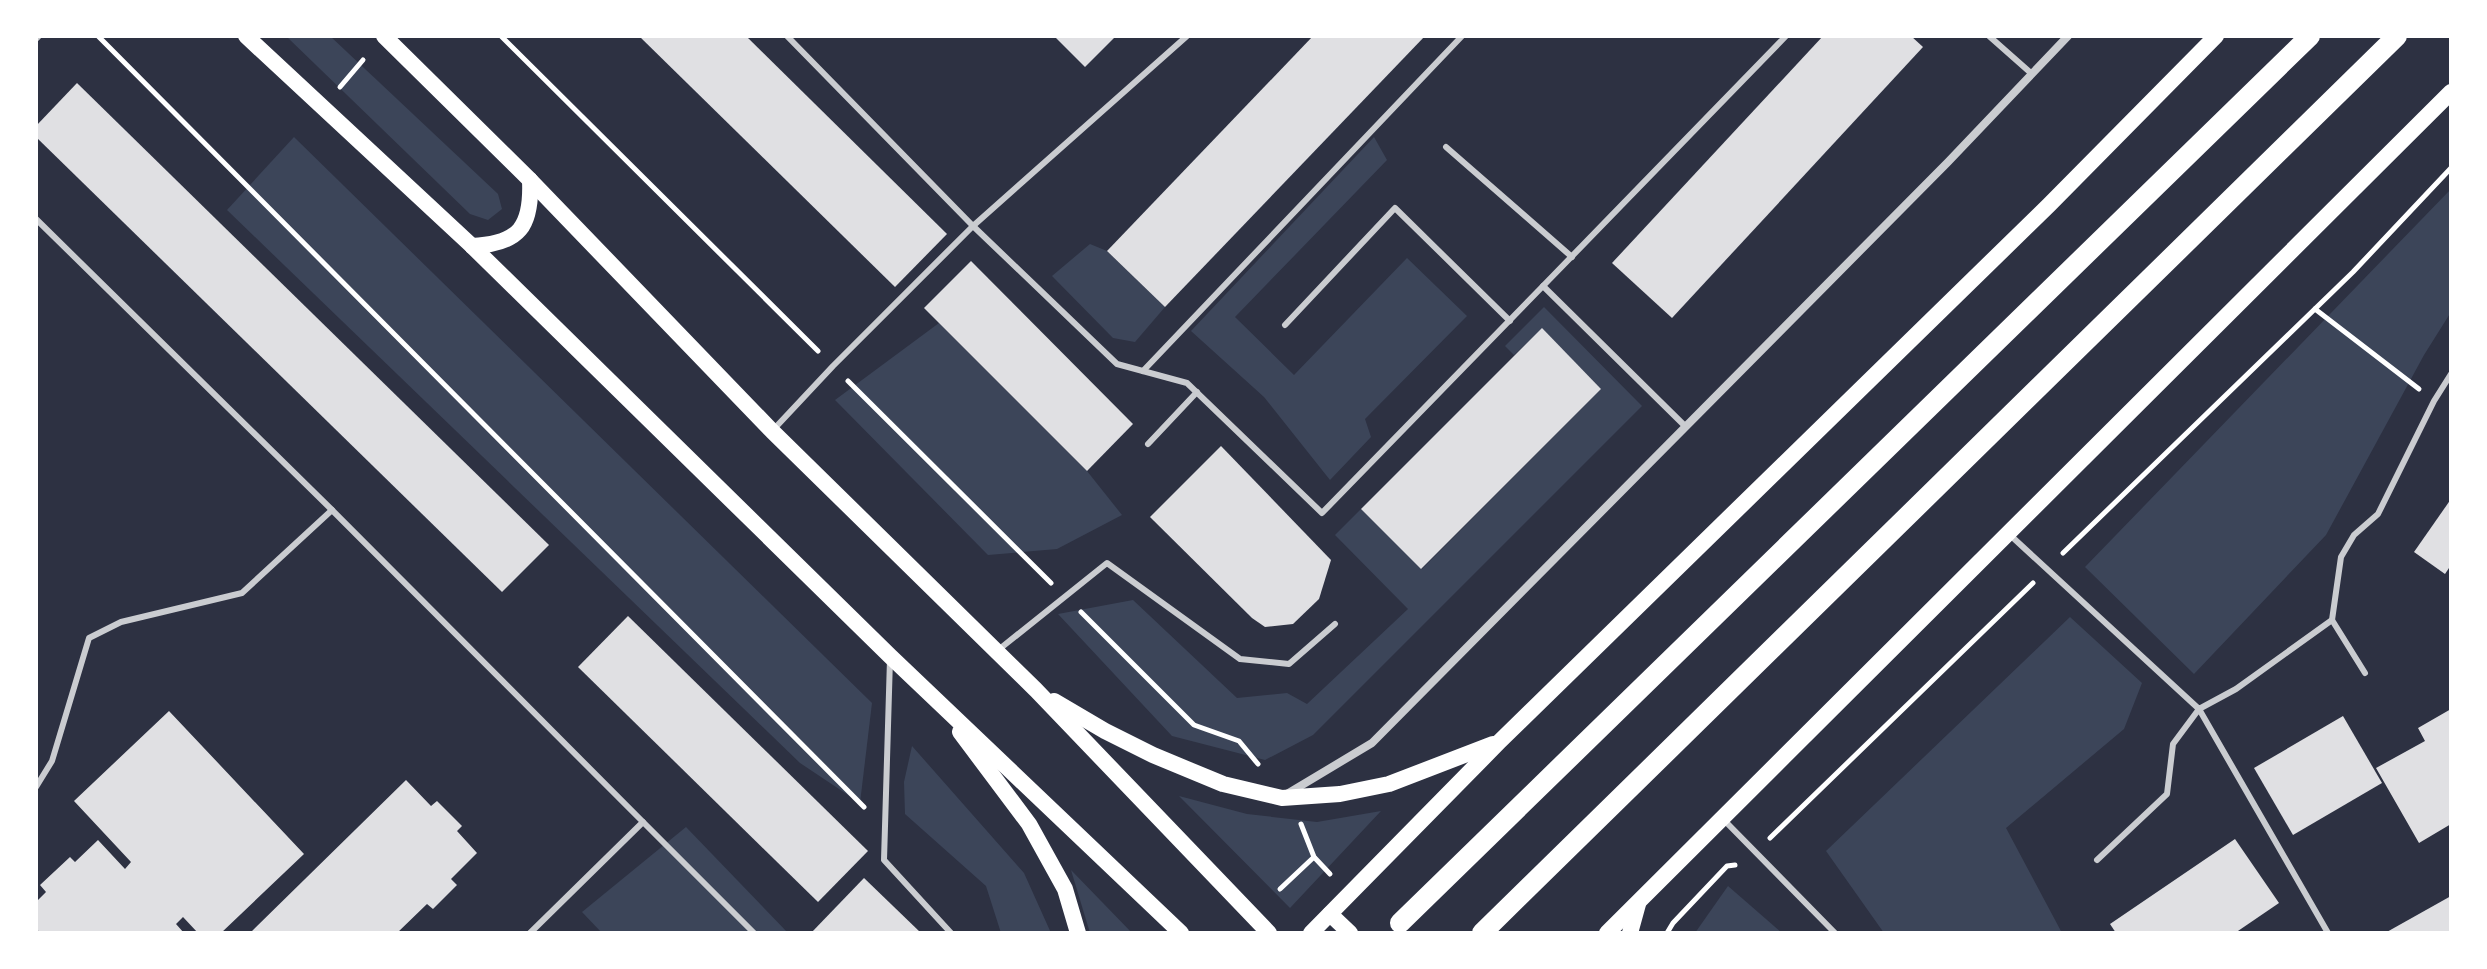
<svg xmlns="http://www.w3.org/2000/svg" width="2487" height="969" font-family="Raleway,sans-serif">
	<rect width="100%" height="100%" fill="#2d3142"/>
	<g fill="#3c4559">
		<polygon points="286,36 330,36 498,194 502,209 488,220 470,214"/>
		<polygon points="294,137 872,703 860,803 800,763 227,210"/>
		<polygon points="1374,137 1387,160 1235,317 1294,375 1407,258 1467,316 1365,419 1371,437 1330,480 1264,397 1191,331"/>
		<polygon points="2451,189 2451,312 2424,355 2326,535 2194,674 2085,567"/>
		<polygon points="1090,244 1107,251 1165,307 1135,342 1113,338 1052,276"/>
		<polygon points="1544,307 1642,406 1313,735 1265,760 1172,736 1058,614 1133,600 1237,698 1287,693 1307,704 1408,609 1335,535 1361,509 1422,569 1601,389 1542,329 1514,355 1505,346"/>
		<polygon points="939,323 1087,471 1122,515 1057,549 988,555 835,400"/>
		<polygon points="2070,617 2142,683 2124,729 2006,828 2062,933 1884,933 1826,851"/>
		<polygon points="912,746 1024,873 1051,933 1001,933 986,886 905,814 904,782"/>
		<polygon points="1179,796 1247,814 1317,822 1381,811 1290,908"/>
		<polygon points="686,827 788,933 602,933 582,912"/>
		<polygon points="1071,870 1132,933 1090,933"/>
		<polygon points="1728,886 1782,933 1695,933"/>
	</g>
	<g fill="#e0e0e3">
		<polygon points="639,36 746,36 947,234 895,287"/>
		<polygon points="1054,36 1116,36 1085,67"/>
		<polygon points="1313,36 1425,36 1165,307 1107,251"/>
		<polygon points="1823,36 1911,36 1923,47 1672,318 1612,263"/>
		<polygon points="77,83 549,545 502,592 36,137 36,126"/>
		<polygon points="971,261 1133,424 1087,471 924,308"/>
		<polygon points="1542,328 1601,389 1421,569 1361,509"/>
		<polygon points="1221,446 1331,560 1319,599 1293,624 1265,627 1252,618 1150,517"/>
		<polygon points="2451,499 2451,565 2445,574 2414,552"/>
		<polygon points="628,616 868,851 818,902 578,667"/>
		<polygon points="2451,709 2451,824 2419,843 2376,768 2425,741 2418,728"/>
		<polygon points="169,711 304,854 221,933 198,933 183,917 176,924 184,933 40,933 36,928 36,902 46,892 40,885 70,857 75,862 98,840 125,869 131,862 74,801"/>
		<polygon points="2343,716 2382,783 2293,835 2254,768"/>
		<polygon points="406,780 431,806 437,801 462,826 457,831 477,853 451,879 457,885 433,909 427,904 397,933 250,933"/>
		<polygon points="2235,839 2279,903 2235,933 2116,933 2110,924"/>
		<polygon points="864,878 921,933 811,933"/>
		<polygon points="2451,896 2451,933 2385,933"/>
	</g>
	<g fill="none" stroke-linecap="round" stroke-linejoin="round">
		<g stroke="#fff" stroke-width="5">
			<polyline points="98,36 864,807"/>
			<polyline points="501,36 818,351"/>
			<polyline points="340,87 363,60"/>
			<polyline points="2315,309 2419,389"/>
			<polyline points="848,381 1051,583"/>
			<polyline points="2063,553 2353,272 2451,168"/>
			<polyline points="1081,612 1194,725 1239,741 1258,764"/>
			<polyline points="1301,824 1314,857 1330,874"/>
			<polyline points="1770,838 2033,583"/>
			<polyline points="1280,889 1314,857"/>
			<polyline points="1667,933 1673,923 1727,866 1735,865"/>
		</g>
		<g stroke="#caccd0" stroke-width="6">
			<polyline points="787,36 973,226 1117,364 1187,383 1322,513 1543,286 1686,427"/>
			<polyline points="1989,36 2032,74"/>
			<polyline points="36,39 39,36"/>
			<polyline points="1446,147 1572,257"/>
			<polyline points="36,219 332,510 643,822 530,933"/>
			<polyline points="1543,286 1786,36"/>
			<polyline points="1285,325 1395,208 1510,321"/>
			<polyline points="1143,371 1462,36"/>
			<polyline points="774,429 833,366 973,226 1187,36"/>
			<polyline points="1148,444 1197,392"/>
			<polyline points="2010,535 2199,709 2236,689 2332,620 2341,557 2354,535 2378,514 2434,401 2451,374"/>
			<polyline points="2332,620 2365,673"/>
			<polyline points="997,651 1107,563 1240,659 1289,664 1335,624"/>
			<polyline points="890,659 884,860 951,933"/>
			<polyline points="36,787 52,761 89,638 121,622 242,593 332,510"/>
			<polyline points="1722,818 1835,933"/>
			<polyline points="643,822 754,933"/>
			<polyline points="2097,860 2167,794 2173,744 2199,709 2328,933"/>
		</g>
		<polyline stroke="#caccd0" stroke-width="8" points="1287,794 1372,743 1948,162 2068,36"/>
		<g stroke="#fff" stroke-width="16">
			<polyline points="246,36 472,246 890,656 1181,933"/>
			<polyline points="384,36 530,180 772,431 1036,690 1269,933"/>
			<path d="M472,246C520,244 532,226 530,180"/>
			<polyline points="1054,701 1105,731 1153,755 1223,784 1282,798 1340,794 1389,784 1493,744"/>
			<polyline points="960,732 1029,824 1065,889 1078,933"/>
			<polyline points="1330,914 1350,933"/>
			<polyline points="1311,933 1499,742 2049,205 2216,36"/>
			<polyline points="1607,933 2451,92"/>
			<polyline points="1630,933 1638,904"/>
		</g>
		<g stroke="#fff" stroke-width="20">
			<polyline points="1400,923 2310,36"/>
			<polyline points="1482,933 2397,36"/>
		</g>
	</g>
	<rect width="2487" height="969" fill="none" stroke="#ffffff" stroke-width="76"/>
</svg>
